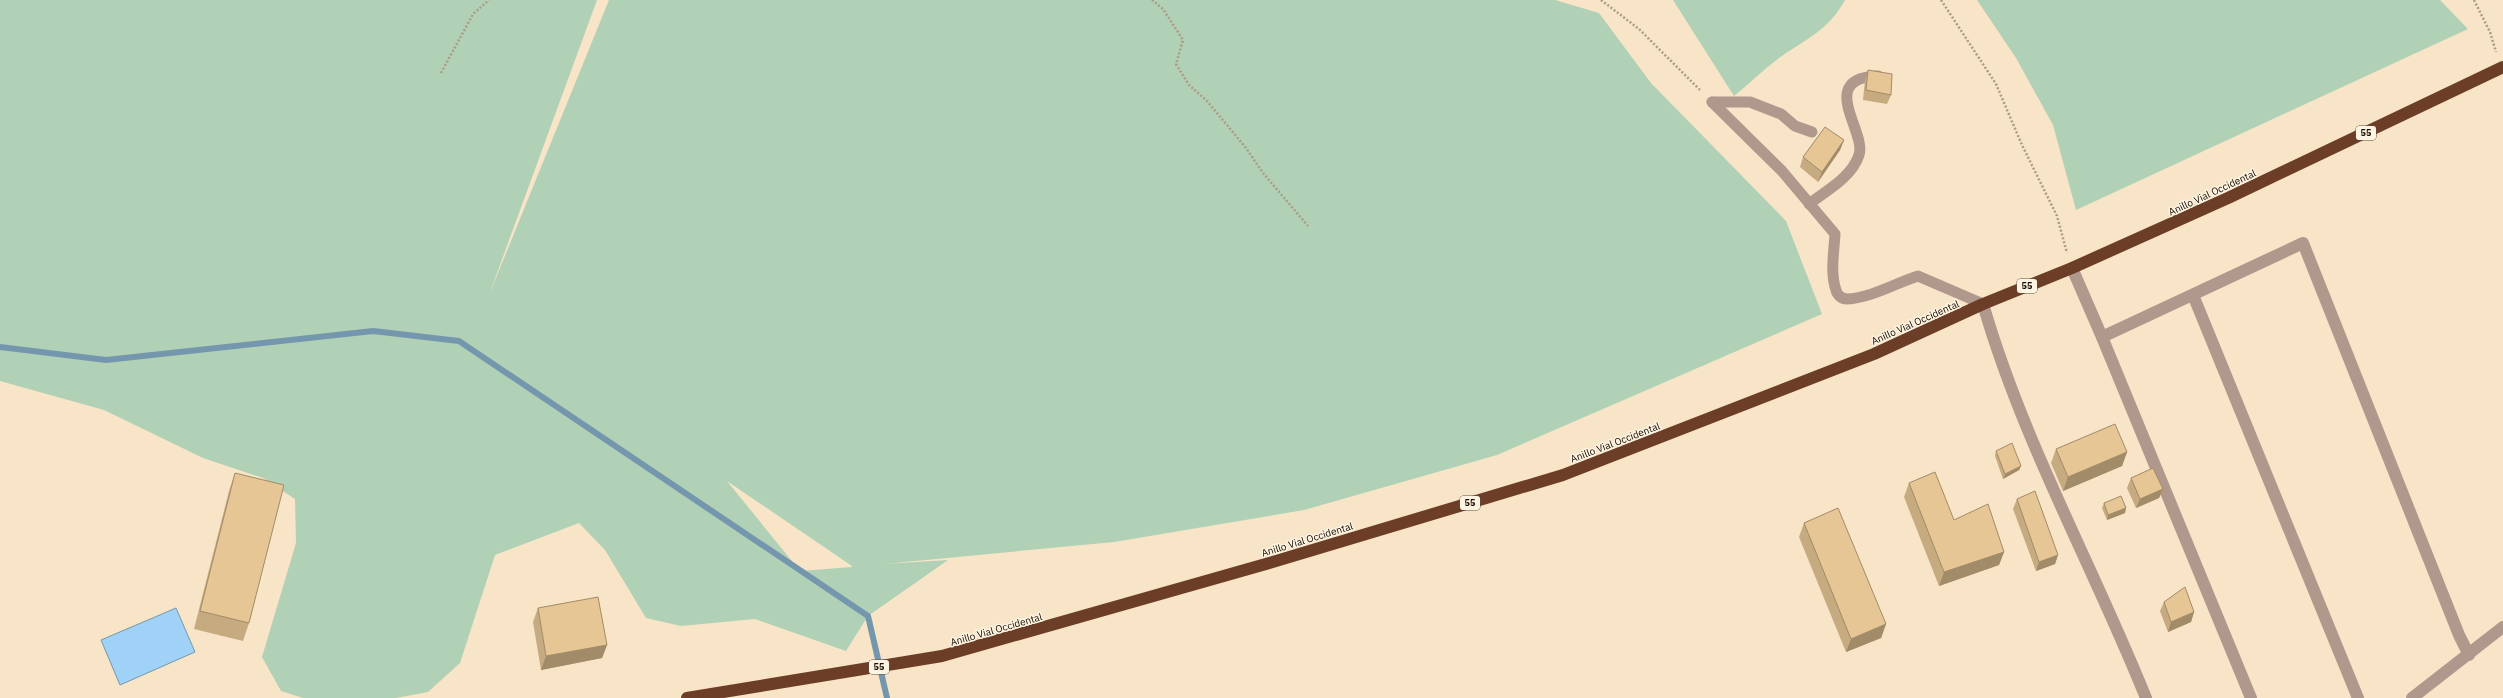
<svg xmlns="http://www.w3.org/2000/svg" width="2503" height="698" font-family="'IBM Plex Sans',sans-serif">
	<rect width="100%" height="100%" fill="#f8e4c7"/>
	<g fill="#b1d1b6" fill-rule="evenodd">
		<path d="M0,0H597L489,295L609,0H1555L1599,13L1651,83L1786,221L1822,314L1497,455L1304,510L1114,542L884,564L948,560L868,616L846,651L755,619L681,626L646,618L605,550L579,523L495,555L460,663L428,692L396,698H303L281,691L262,657L296,543L295,499L263,478L203,458L104,410L0,381ZM727,481L852,566V567L800,571Z"/>
		<path d="M1673,0H1845C1828,31 1806,39 1779,58C1763,70 1749,84 1734,96Z"/>
		<polygon points="1977,0 2440,0 2468,29 2076,210 2053,125 2016,58"/>
	</g>
	<polygon fill="#9fd2f6" stroke="#7597ad" points="176,608 195,652 120,685 101,640"/>
	<g fill="none" stroke-linecap="round" stroke-linejoin="round">
		<polyline stroke="#7597ad" stroke-width="6" points="0,347 106,360 373,331 459,341 868,616 887,698"/>
		<g stroke="#ab9c85" stroke-width="2.5" stroke-dasharray="2 2" stroke-linecap="butt">
			<polyline points="1152,0 1163,9 1183,40 1176,64 1189,85 1207,101 1246,148 1263,173 1308,226"/>
			<polyline points="1601,0 1639,29 1701,91"/>
			<polyline points="1941,0 1996,84 2022,145 2057,216 2067,253"/>
			<polyline points="2474,0 2490,32 2496,52"/>
			<polyline points="441,73 473,14 489,0"/>
		</g>
		<g stroke="#b0988d" stroke-width="11">
			<path d="M1712,102L1782,171L1835,234C1834,252 1830,273 1836,290C1837,295 1842,299 1847,299C1871,298 1896,283 1918,276L1983,304"/>
			<polyline points="1712,102 1750,102 1781,114 1795,126 1812,132"/>
			<path d="M1809,204C1826,191 1852,177 1859,155C1867,132 1816,78 1878,76"/>
		</g>
		<g stroke="#b0988d" stroke-width="12">
			<polyline points="2072,268 2102,337 2251,698"/>
			<polyline points="2193,295 2358,698"/>
			<path d="M1983,304C2023,442 2093,566 2146,698"/>
			<polyline points="2102,337 2303,243 2459,635 2469,655"/>
			<polyline points="2412,698 2503,627"/>
		</g>
		<polyline stroke="#6c3e28" stroke-width="12" points="687,698 942,656 1276,561 1563,475 1874,354 1983,304 2072,268 2228,198 2503,67"/>
	</g>
	<g fill="#c6aa80">
		<polygon points="1868,70 1891,95 1887,104 1863,100 1865,80"/>
		<polygon points="1844,140 1840,150 1818,182 1800,167 1803,157"/>
		<polygon points="2056,449 2127,452 2122,466 2063,491 2051,463"/>
		<polygon points="1996,451 2021,466 2019,470 2003,479 1995,456"/>
		<polygon points="235,473 249,623 243,641 194,629 229,491"/>
		<polygon points="2131,478 2163,489 2159,498 2136,508 2127,488"/>
		<polygon points="1909,483 1954,520 2004,552 1999,565 1939,586 1904,497"/>
		<polygon points="2017,499 2058,555 2055,564 2036,571 2013,509"/>
		<polygon points="2104,503 2126,508 2125,513 2107,520 2102,508"/>
		<polygon points="1804,523 1886,624 1881,638 1846,652 1799,537"/>
		<polygon points="2164,602 2194,612 2191,622 2168,632 2160,611"/>
		<polygon points="538,608 607,645 602,658 541,670 533,622"/>
	</g>
	<g fill="#a18b68">
		<polygon points="1844,140 1840,150 1818,182 1822,172"/>
		<polygon points="2127,452 2122,466 2063,491 2068,477"/>
		<polygon points="2021,466 2019,470 2003,479 2005,474"/>
		<polygon points="2163,489 2159,498 2136,508 2140,499"/>
		<polygon points="2126,508 2125,513 2107,520 2108,515"/>
		<polygon points="2004,552 1999,565 1939,586 1944,572"/>
		<polygon points="2058,555 2055,564 2036,571 2039,562"/>
		<polygon points="2194,612 2191,622 2168,632 2171,622"/>
		<polygon points="1886,624 1881,638 1846,652 1851,639"/>
		<polygon points="607,645 602,658 541,670 546,656"/>
	</g>
	<g fill="#e6c695" stroke="#a18b68">
		<polygon points="1868,70 1892,74 1891,95 1866,90"/>
		<polygon points="1825,127 1844,140 1822,172 1803,157"/>
		<polygon points="2115,424 2127,452 2068,477 2056,449"/>
		<polygon points="2012,443 2021,466 2005,474 1996,451"/>
		<polygon points="2153,468 2163,489 2140,499 2131,478"/>
		<polygon points="1935,472 1954,520 1988,504 2004,552 1944,572 1909,483"/>
		<polygon points="235,473 284,485 249,623 200,611"/>
		<polygon points="2035,491 2058,555 2039,562 2017,499"/>
		<polygon points="2121,496 2126,508 2108,515 2104,503"/>
		<polygon points="1838,508 1886,624 1851,639 1804,523"/>
		<polygon points="2185,587 2194,612 2171,622 2164,602"/>
		<polygon points="598,597 607,645 546,656 538,608"/>
	</g>
	<g text-anchor="middle" stroke-width="3" stroke-linejoin="round" paint-order="stroke">
		<g fill="#fff3e1" stroke="#5a5246" stroke-width="1">
			<rect x="2356" y="126" width="20" height="14" rx="3"/>
			<rect x="2017" y="279" width="20" height="14" rx="3"/>
			<rect x="1460" y="496" width="20" height="14" rx="3"/>
			<rect x="869" y="660" width="20" height="14" rx="3"/>
		</g>
		<g font-size="9" font-weight="bold" fill="#140d04">
			<text x="2366" y="136">55</text>
			<text x="2027" y="289">55</text>
			<text x="1470" y="506">55</text>
			<text x="879" y="670">55</text>
		</g>
		<g font-size="10" fill="#140d04" stroke="#fff3e1">
			<text transform="translate(2212 192) rotate(-25)" y="4">Anillo Vial Occidental</text>
			<text transform="translate(1915 322) rotate(-24)" y="4">Anillo Vial Occidental</text>
			<text transform="translate(1615 442) rotate(-21)" y="4">Anillo Vial Occidental</text>
			<text transform="translate(1307 539) rotate(-17)" y="4">Anillo Vial Occidental</text>
			<text transform="translate(996 629) rotate(-16)" y="4">Anillo Vial Occidental</text>
		</g>
	</g>
</svg>
